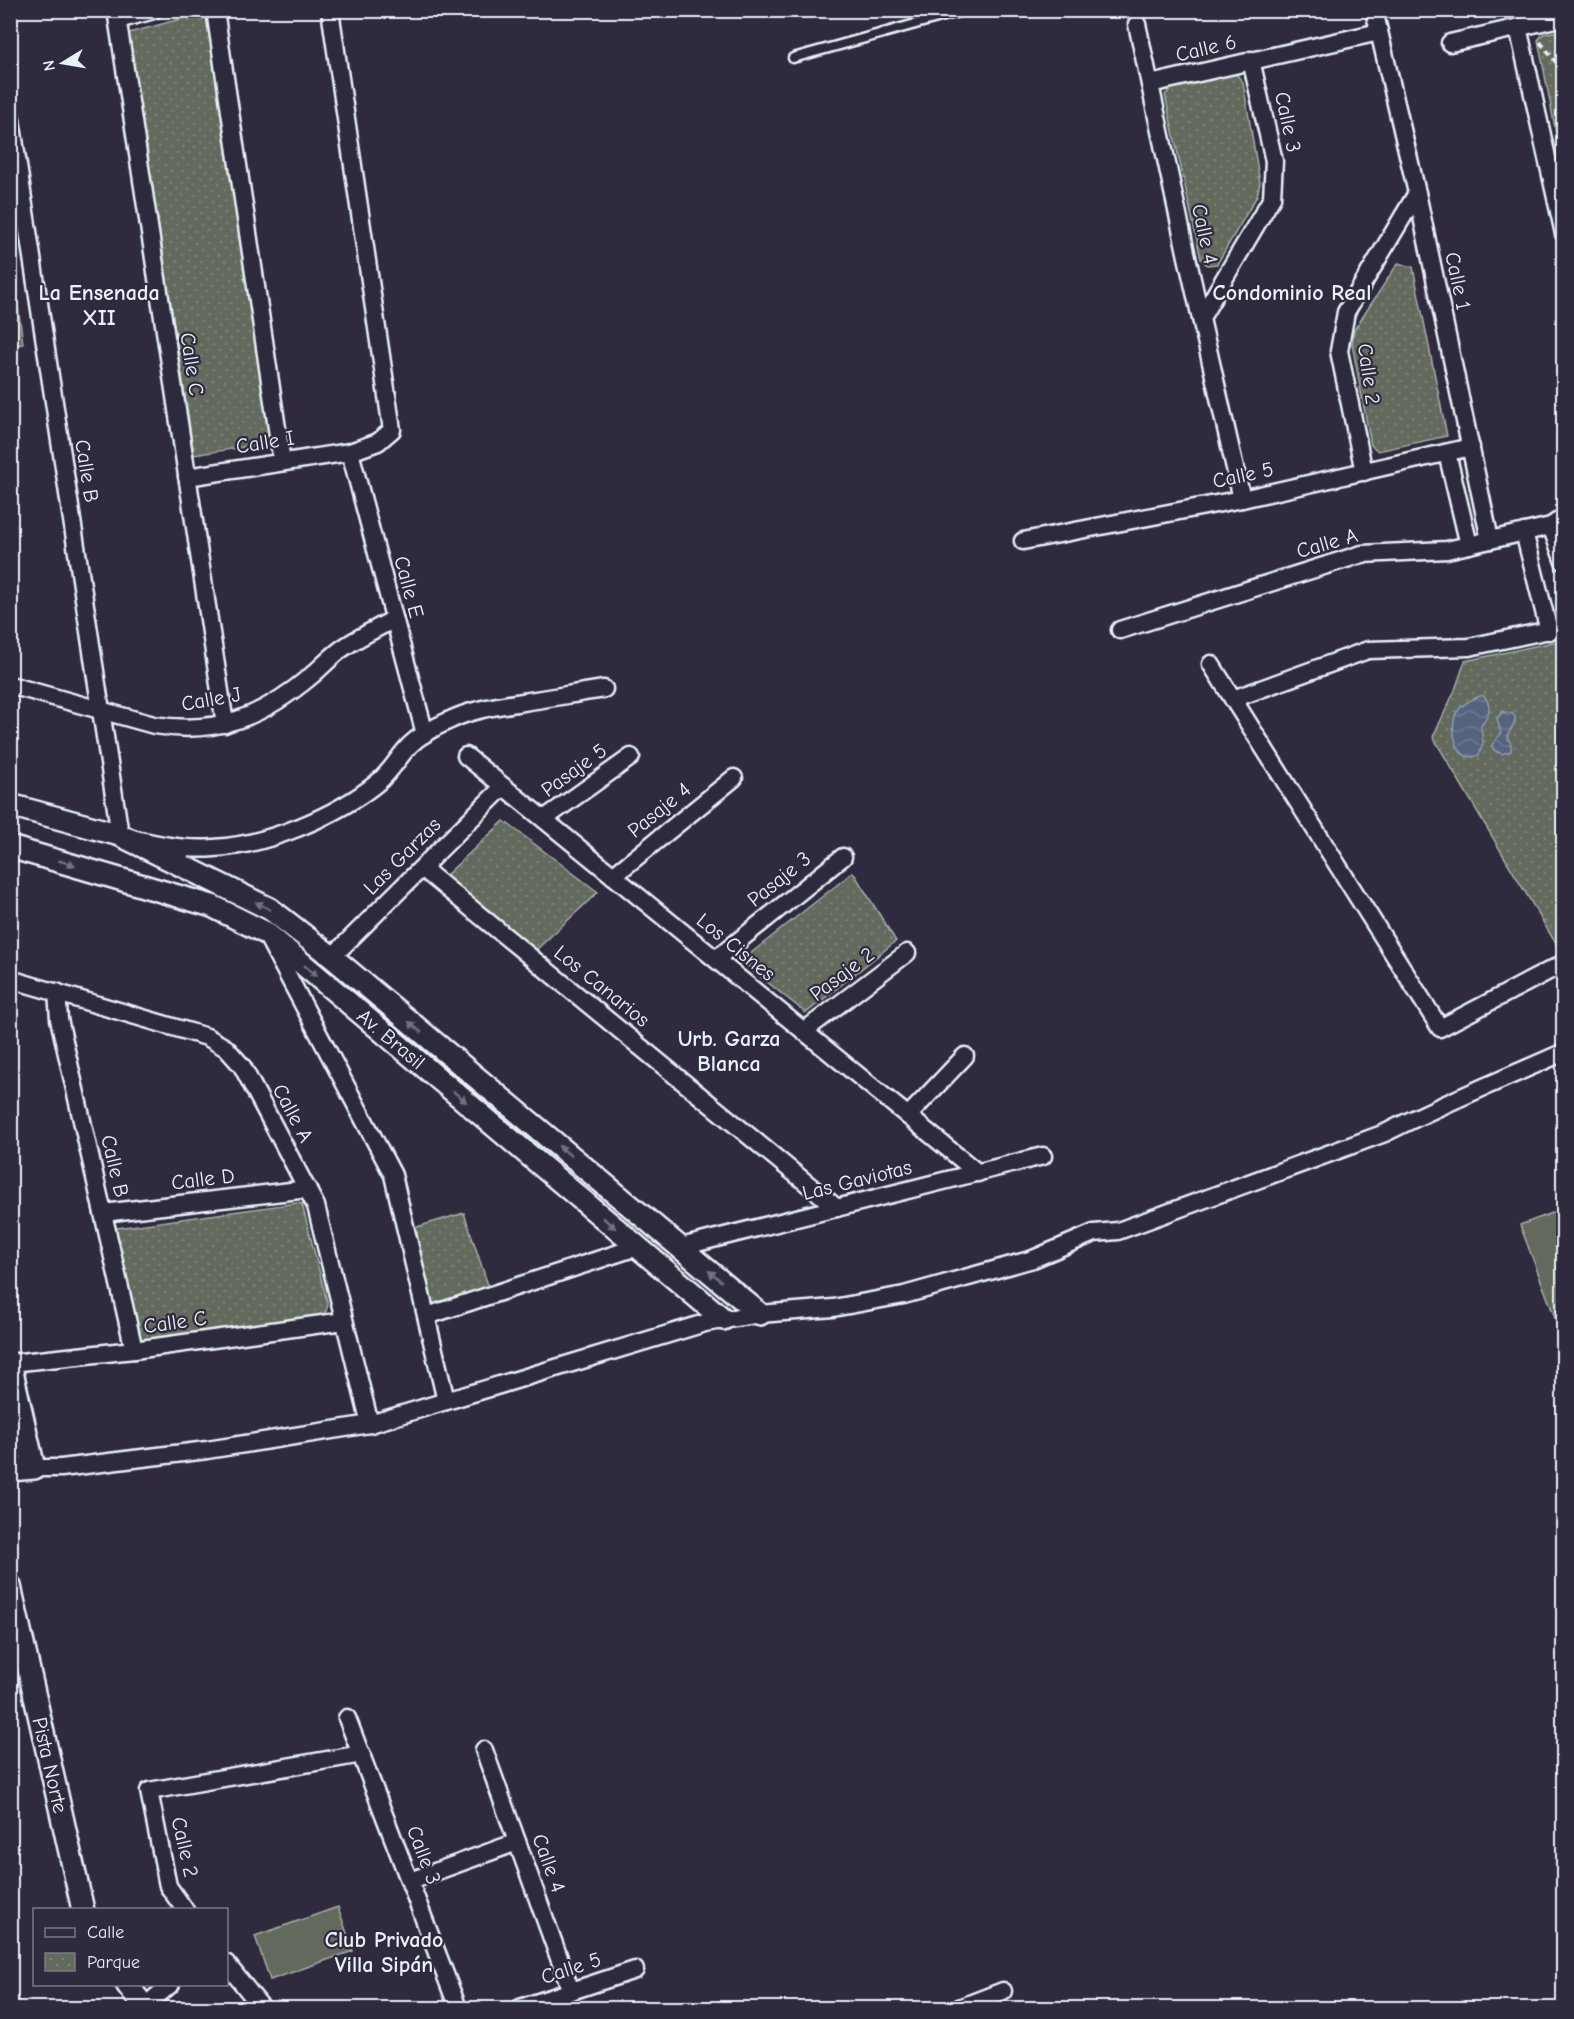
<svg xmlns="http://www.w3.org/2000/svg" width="1574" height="2019" font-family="'Comic Neue',sans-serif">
	<defs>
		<pattern id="park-dots" width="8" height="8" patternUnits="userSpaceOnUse" patternTransform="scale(1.5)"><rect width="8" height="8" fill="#636a5d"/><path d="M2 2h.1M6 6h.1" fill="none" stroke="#798075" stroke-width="1.8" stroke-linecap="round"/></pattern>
		<pattern id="water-waves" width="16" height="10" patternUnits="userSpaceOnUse" patternTransform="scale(1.5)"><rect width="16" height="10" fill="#54647e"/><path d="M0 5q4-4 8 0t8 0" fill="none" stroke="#6d7b91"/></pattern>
	</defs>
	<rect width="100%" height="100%" fill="#2f2a3d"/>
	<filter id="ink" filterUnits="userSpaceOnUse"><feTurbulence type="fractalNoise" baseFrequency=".0167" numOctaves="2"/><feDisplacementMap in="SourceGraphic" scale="12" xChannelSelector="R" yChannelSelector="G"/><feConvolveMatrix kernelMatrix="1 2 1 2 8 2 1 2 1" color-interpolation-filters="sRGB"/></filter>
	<g filter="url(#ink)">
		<g fill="url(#park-dots)" stroke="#a6aeaa" stroke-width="1.5">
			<polygon points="206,12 270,443 194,455 129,33"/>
			<polygon points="1563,30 1564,154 1560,154 1538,40 1543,34"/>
			<polygon points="1236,74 1243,82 1260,183 1257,196 1217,264 1207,265 1201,259 1165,95 1173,87"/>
			<polygon points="11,252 23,344 11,346 10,346"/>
			<polygon points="1398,263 1413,267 1447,436 1378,451 1371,445 1352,344 1354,330"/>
			<polygon points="1563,640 1563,946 1559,949 1433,737 1455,690 1465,661"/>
			<polygon points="504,821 598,892 536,950 443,878"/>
			<polygon points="853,872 896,941 806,1013 741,961"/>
			<polygon points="297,1203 302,1204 328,1305 326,1311 322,1315 150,1340 139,1338 114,1232 117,1228"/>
			<polygon points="464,1213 489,1288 432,1309 410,1229"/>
		</g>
		<g fill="#636a5d" stroke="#a6aeaa" stroke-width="1.5">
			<polygon points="1563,1209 1563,1339 1520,1225"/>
			<polygon points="338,1907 353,1951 270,1980 255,1936"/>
		</g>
		<g fill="url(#water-waves)" stroke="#8f9caf" stroke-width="1.5">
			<path d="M1480,696H1484C1493,707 1489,715 1481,726L1483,743L1479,755C1456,766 1448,727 1457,712C1462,704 1471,700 1480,696Z"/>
			<path d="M1502,712C1524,712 1513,726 1507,736L1511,744V751L1502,754L1494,750L1492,745L1501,733L1497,719Z"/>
		</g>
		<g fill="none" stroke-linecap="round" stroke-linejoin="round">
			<defs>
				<polyline id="service" points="793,58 966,10"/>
				<g id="minor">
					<polyline points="116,10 225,724"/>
					<polyline points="215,10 282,462"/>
					<polyline points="1374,10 1417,193 1490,540"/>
					<polyline points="118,20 154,10"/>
					<polyline points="1137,24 1187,257 1242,499"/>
					<polyline points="1518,27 1564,234"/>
					<polyline points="1450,43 1564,17"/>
					<polyline points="1150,84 1379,32"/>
					<path d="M10,113L120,835C149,843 184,851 214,848C268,845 336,816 377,783C391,772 398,757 410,745C420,735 435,727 448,721C472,709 497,706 523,702C550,698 577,693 604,689"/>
					<polyline points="1201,318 1272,198 1274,161 1251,60"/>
					<polyline points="350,452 425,734"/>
					<polyline points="1447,453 1469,545"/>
					<polyline points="1364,472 1339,351 1346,312 1417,193"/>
					<polyline points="187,477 350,452 378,442 392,430 330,10"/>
					<polyline points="1551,526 1564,562"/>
					<polyline points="1524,532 1549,631"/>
					<polyline points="1023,541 1242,499 1471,447"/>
					<polyline points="1120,630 1362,554 1447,550 1551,526 1564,517"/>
					<polyline points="1211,664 1440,1028 1564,963"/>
					<path d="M10,685L154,725C218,735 262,717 311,676C323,666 333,654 346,646C361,636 378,628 394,619"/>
					<polyline points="1233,699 1368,650 1469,647 1564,627"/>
					<polyline points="466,756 978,1173"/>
					<polyline points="544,819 631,757"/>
					<polyline points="422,868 837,1208"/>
					<polyline points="613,876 734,778"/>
					<polyline points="268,938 393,1175 446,1401"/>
					<polyline points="332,957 503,787"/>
					<polyline points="716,959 843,857"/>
					<polyline points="10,979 207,1037 226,1048 242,1066 316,1206 370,1424"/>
					<polyline points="57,992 59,1019 134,1350"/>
					<polyline points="804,1031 907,953"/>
					<polyline points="908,1116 965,1056"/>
					<polyline points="103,1213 308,1189"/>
					<polyline points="681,1247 1043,1156"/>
					<polyline points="427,1316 637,1247"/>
					<polyline points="11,1363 134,1350 344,1321"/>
					<path d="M34,1468H61L207,1450L370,1424L705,1323L760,1314L833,1308L904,1295L1033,1259L1094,1233L1118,1231L1385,1133C1443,1103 1504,1079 1564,1052"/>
					<polyline points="347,1718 458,2008"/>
					<polyline points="484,1750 571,1991"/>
					<polyline points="410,1881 517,1842"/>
					<polyline points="185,1910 168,1886 149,1791 362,1754"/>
					<polyline points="226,1963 262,2008"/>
					<polyline points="144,2007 171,1984"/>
					<polyline points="520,2008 635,1970"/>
					<polyline points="959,2008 1003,1991"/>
				</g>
				<g id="tertiary">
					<polyline points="10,805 120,835 270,909 332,957 760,1314"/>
					<polyline points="10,847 212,906 266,933 723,1319"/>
					<polyline points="10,1363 34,1468 10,1470"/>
					<polyline points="10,1586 83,1910"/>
					<polyline points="127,1984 145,2008"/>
				</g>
			</defs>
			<use href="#service" stroke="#e8f1f8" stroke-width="13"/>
			<use href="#minor" stroke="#e8f1f8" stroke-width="21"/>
			<use href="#tertiary" stroke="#e8f1f8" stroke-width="26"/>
			<polyline stroke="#e8f1f8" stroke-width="4" stroke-dasharray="6 4.5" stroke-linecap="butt" points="1540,42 1564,72"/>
			<use href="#service" stroke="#2f2a3d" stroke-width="8"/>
			<use href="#minor" stroke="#2f2a3d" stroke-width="16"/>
			<use href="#tertiary" stroke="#2f2a3d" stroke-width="21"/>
		</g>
		<defs><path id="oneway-solid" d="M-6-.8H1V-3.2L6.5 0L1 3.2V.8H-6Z" transform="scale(1.5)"/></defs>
		<g fill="#70707e">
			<use href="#oneway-solid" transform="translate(67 863) rotate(16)"/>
			<use href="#oneway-solid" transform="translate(263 906) rotate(-152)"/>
			<use href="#oneway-solid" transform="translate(311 971) rotate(40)"/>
			<use href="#oneway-solid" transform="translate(415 1027) rotate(-140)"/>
			<use href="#oneway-solid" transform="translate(460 1097) rotate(40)"/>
			<use href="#oneway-solid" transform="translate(565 1151) rotate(-140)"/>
			<use href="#oneway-solid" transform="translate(609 1223) rotate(40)"/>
			<use href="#oneway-solid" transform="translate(715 1276) rotate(-140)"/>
		</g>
	</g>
	<g text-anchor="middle" stroke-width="4.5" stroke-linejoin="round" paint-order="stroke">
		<g font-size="21" fill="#e8f1f8" stroke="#2f2a3d">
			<text transform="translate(1206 48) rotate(-13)" y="7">Calle 6</text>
			<text transform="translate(1288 122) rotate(78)" y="7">Calle 3</text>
			<text transform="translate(1205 234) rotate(78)" y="7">Calle 4</text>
			<text transform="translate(1458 281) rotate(78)" y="7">Calle 1</text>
			<text transform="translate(192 364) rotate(81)" y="7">Calle C</text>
			<text transform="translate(1369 374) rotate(82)" y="7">Calle 2</text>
			<text transform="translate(265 442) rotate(-9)" y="7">Calle I</text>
			<text transform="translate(87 471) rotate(81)" y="7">Calle B</text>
			<text transform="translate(1243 475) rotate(-12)" y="7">Calle 5</text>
			<text transform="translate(1327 543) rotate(-16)" y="7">Calle A</text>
			<text transform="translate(409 587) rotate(75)" y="7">Calle E</text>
			<text transform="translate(211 699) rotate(-10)" y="7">Calle J</text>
			<text transform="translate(574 770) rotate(-36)" y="7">Pasaje 5</text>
			<text transform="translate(659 810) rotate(-39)" y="7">Pasaje 4</text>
			<text transform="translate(402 856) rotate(-45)" y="7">Las Garzas</text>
			<text transform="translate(779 879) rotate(-39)" y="7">Pasaje 3</text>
			<text transform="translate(736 947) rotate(39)" y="7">Los Cisnes</text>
			<text transform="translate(842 974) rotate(-37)" y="7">Pasaje 2</text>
			<text transform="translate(602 986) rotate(39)" y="7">Los Canarios</text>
			<text transform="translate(391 1039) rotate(40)" y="7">Av. Brasil</text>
			<text transform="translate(293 1113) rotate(62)" y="7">Calle A</text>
			<text transform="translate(115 1166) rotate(77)" y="7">Calle B</text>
			<text transform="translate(203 1179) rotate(-7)" y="7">Calle D</text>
			<text transform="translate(857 1180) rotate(-14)" y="7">Las Gaviotas</text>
			<text transform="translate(175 1322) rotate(-8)" y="7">Calle C</text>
			<text transform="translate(50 1765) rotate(77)" y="7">Pista Norte</text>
			<text transform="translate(185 1847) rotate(77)" y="7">Calle 2</text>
			<text transform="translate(424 1855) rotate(69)" y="7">Calle 3</text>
			<text transform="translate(549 1863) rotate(70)" y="7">Calle 4</text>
			<text transform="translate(571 1968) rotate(-18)" y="7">Calle 5</text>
		</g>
		<g font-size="22" font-weight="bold" fill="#e8f1f8" stroke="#2f2a3d">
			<text x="99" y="300">La Ensenada<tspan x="99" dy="25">XII</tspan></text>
			<text x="1292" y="300">Condominio Real</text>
			<text x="729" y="1046">Urb. Garza<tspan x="729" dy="25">Blanca</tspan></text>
			<text x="384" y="1947">Club Privado<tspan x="384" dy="25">Villa Sipán</tspan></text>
		</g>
	</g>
	<rect width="1574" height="2019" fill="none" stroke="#2f2a3d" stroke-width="36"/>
	<rect x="18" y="18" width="1538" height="1983" fill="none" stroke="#e8f1f8" stroke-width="2" filter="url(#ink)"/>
	<rect x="33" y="1908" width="195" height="78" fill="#2f2a3d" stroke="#797a88" stroke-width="1.5"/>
	<rect x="45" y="1928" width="30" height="9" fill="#2f2a3d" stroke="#797a88" stroke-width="1.5"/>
	<text x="87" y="1938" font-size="18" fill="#e8f1f8">Calle</text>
	<rect x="45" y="1953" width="30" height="18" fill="url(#park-dots)" stroke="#797a88" stroke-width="1.5"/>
	<text x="87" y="1968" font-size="18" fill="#e8f1f8">Parque</text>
	<g transform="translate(63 63) rotate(259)" stroke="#2f2a3d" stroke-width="4.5" paint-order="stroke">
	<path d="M0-4.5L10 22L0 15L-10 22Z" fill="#e8f1f8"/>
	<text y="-9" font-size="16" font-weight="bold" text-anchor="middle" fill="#e8f1f8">N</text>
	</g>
</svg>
